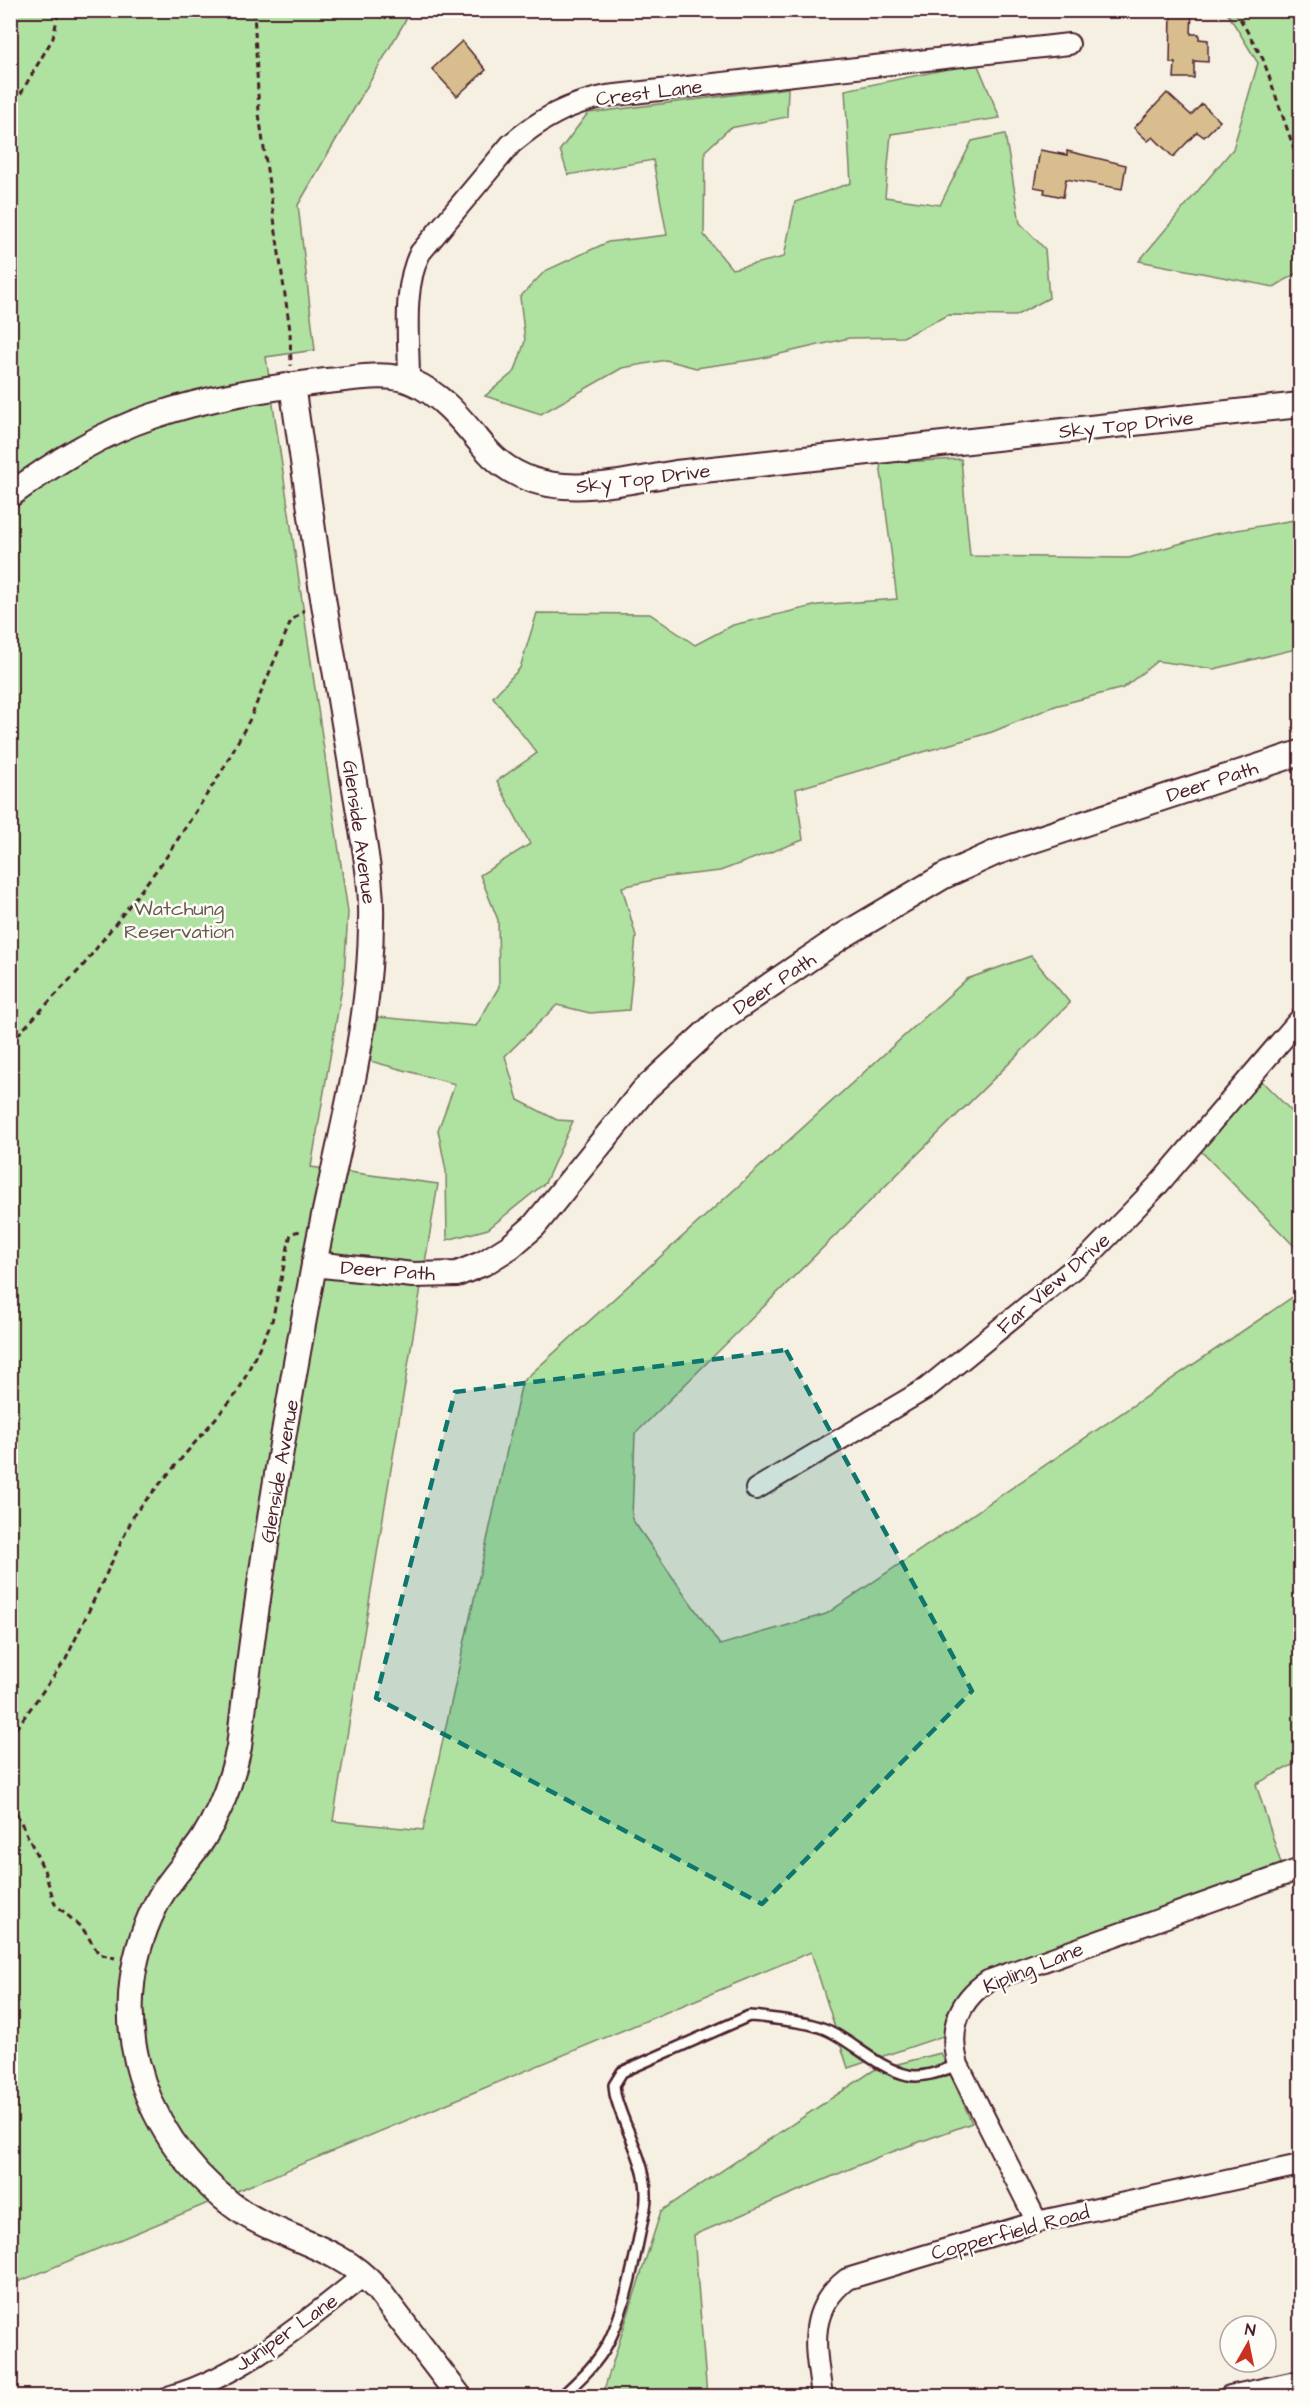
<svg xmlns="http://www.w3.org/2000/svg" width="1311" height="2407" font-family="'Architects Daughter',sans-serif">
	<rect width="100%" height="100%" fill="#f6f0e2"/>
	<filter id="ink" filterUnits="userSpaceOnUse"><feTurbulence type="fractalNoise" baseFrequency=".0167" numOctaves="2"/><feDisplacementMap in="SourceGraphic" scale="12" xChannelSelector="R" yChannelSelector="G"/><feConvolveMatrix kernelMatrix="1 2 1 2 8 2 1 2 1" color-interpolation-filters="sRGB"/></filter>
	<g filter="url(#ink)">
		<g fill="#afe1a1" stroke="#7c8066" stroke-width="1.5">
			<polygon points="11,11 411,11 298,205 315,350 266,357 348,912 344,976 311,1167 438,1184 333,1821 423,1830 522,1382 967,979 1031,956 1070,1003 635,1434 632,1519 720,1645 826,1614 1300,1292 1300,1761 1256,1784 1288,1886 988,1984 961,2030 848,2068 811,1952 11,2285"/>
			<polygon points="1226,11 1300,11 1300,271 1274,287 1139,261 1233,149 1258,63"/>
			<polygon points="977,63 1000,118 891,134 885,197 940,205 972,141 1005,134 1020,223 1045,249 1049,298 1015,316 948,315 903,337 849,338 758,359 696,368 666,360 622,368 541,414 485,396 515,371 525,341 520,297 545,271 608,242 667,235 653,160 568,175 560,150 588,113 788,88 787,117 730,128 705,151 704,235 732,269 784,257 795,202 851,183 845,90"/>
			<polygon points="961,459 970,556 1129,558 1214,534 1300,519 1300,648 1214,669 1157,661 1123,688 1055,706 992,732 796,789 803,840 720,871 667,877 622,887 636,936 629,1010 590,1013 557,1005 505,1056 518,1100 557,1120 573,1121 545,1183 488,1229 447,1240 446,1171 438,1130 455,1084 370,1061 378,1017 476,1026 499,987 498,920 480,875 530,844 497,781 537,753 493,697 520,668 537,613 650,614 695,645 733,625 818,605 897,599 880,463"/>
			<polygon points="1252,1071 1300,1120 1300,1252 1195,1145"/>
			<polygon points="941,2053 972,2123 878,2157 694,2235 707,2396 602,2396 661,2211 874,2070"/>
		</g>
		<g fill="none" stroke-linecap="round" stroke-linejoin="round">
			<polyline stroke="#6a8198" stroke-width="5" points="216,10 221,12"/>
		</g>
		<g fill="#d8be8e" stroke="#4a1f2b" stroke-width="1.5">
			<polygon points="1171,10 1192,10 1191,34 1199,34 1199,39 1208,40 1208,62 1194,61 1194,78 1174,78 1175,63 1170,63"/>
			<polygon points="462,41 486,70 457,96 432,69"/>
			<polygon points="1167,93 1191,115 1202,104 1220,121 1204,137 1197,132 1173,157 1153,137 1148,141 1134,128"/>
			<polygon points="1040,150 1067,155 1067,151 1126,165 1122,189 1066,179 1063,197 1044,193 1045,189 1034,187"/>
		</g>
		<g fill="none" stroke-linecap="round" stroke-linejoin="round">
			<defs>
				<path id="service" d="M562,2396C579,2380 597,2364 608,2343C626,2309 637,2247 645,2208C652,2169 624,2131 615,2094L614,2085L622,2072L749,2016C759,2016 766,2018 776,2019C797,2022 816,2023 835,2034C858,2047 881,2069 908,2075C922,2079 944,2070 958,2065"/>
				<g id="minor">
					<path d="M409,380C409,341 402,288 420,253L511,144C540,119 569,103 607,96L1069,44"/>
					<polyline points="756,1489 927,1388 1089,1256 1158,1185 1300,1019"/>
					<path d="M1037,2222L958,2065C948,2030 958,2001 988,1981L1300,1869"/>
					<path d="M171,2396C239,2377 309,2320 364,2275"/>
					<path d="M822,2396C816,2350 805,2311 847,2279L1037,2222L1300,2165"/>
					<polyline points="1230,2396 1300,2381"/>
				</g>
				<g id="tertiary">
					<path d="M292,385L322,592L364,842C368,868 372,894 371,920C371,1034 335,1153 314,1265C284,1424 257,1585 239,1747C232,1780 221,1810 203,1839C190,1859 172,1876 160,1897C100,2005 136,2130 231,2204C264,2230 304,2238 340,2259C355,2267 367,2278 378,2290L459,2396"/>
					<path d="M10,495C54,463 101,433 153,416C209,397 267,388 326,381C352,379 387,371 412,382C443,395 463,422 485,448C534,506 611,484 676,473L1300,405"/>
					<polyline points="314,1264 413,1275 457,1274 484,1263 511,1246 534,1226 644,1090 722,1018 841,937 944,876 997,852 1300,753"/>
				</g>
			</defs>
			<use href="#service" stroke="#4a1f2b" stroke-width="14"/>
			<use href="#minor" stroke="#4a1f2b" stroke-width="24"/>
			<use href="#tertiary" stroke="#4a1f2b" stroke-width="28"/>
			<g stroke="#4a1f2b" stroke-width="3" stroke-dasharray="6 4.5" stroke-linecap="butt">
				<polyline points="254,10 259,114 290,330 291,366"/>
				<polyline points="1235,10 1263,59 1300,166"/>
				<polyline points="10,112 53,38 59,10"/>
				<polyline points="10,1043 82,967 165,859 222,771 250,719 291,621 304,610"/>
				<polyline points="10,1737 66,1659 135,1513 238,1392 272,1321 291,1233 301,1231"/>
				<polyline points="10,1805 16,1812 44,1870 55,1904 83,1929 99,1954 115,1958"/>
			</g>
			<use href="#service" stroke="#fdfcf7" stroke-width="9"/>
			<use href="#minor" stroke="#fdfcf7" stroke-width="20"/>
			<use href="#tertiary" stroke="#fdfcf7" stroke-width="24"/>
		</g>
	</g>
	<path fill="#0f766e" fill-opacity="0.2" stroke="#0f766e" stroke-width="4.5" stroke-dasharray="12 8" stroke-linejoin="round" d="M786,1350L972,1691L762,1904L376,1698L455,1392Z"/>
	<g text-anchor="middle" stroke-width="5" stroke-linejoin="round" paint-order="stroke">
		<g font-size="20" fill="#4a1f2b" stroke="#fdfcf7">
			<text transform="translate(649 92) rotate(-7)" y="7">Crest Lane</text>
			<text transform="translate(1126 424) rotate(-6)" y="7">Sky Top Drive</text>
			<text transform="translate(643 478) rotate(-7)" y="7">Sky Top Drive</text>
			<text transform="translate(1212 781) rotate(-18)" y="7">Deer Path</text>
			<text transform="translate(360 832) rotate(82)" y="7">Glenside Avenue</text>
			<text transform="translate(774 983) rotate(-34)" y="7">Deer Path</text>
			<text transform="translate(388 1270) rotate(4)" y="7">Deer Path</text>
			<text transform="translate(1053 1283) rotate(-41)" y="7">Far View Drive</text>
			<text transform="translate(279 1471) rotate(-80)" y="7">Glenside Avenue</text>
			<text transform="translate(1033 1967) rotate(-22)" y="7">Kipling Lane</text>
			<text transform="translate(1010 2232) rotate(-15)" y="7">Copperfield Road</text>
			<text transform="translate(286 2332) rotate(-35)" y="7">Juniper Lane</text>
		</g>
		<g font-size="20" fill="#68594e" stroke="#fdfcf7">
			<text x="179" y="915">Watchung<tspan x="179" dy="23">Reservation</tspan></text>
		</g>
	</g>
	<rect width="1311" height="2407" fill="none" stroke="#fdfcf7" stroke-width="36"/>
	<rect x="18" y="18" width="1275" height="2371" fill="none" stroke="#4a1f2b" stroke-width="2" filter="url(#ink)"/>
	<g transform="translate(1248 2344) rotate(9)"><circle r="28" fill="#fdfcf7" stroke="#b5a4a5" stroke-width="1.5"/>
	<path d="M0-4.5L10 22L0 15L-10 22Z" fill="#c8321e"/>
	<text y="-9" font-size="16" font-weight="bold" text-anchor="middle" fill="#4a1f2b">N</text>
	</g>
</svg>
